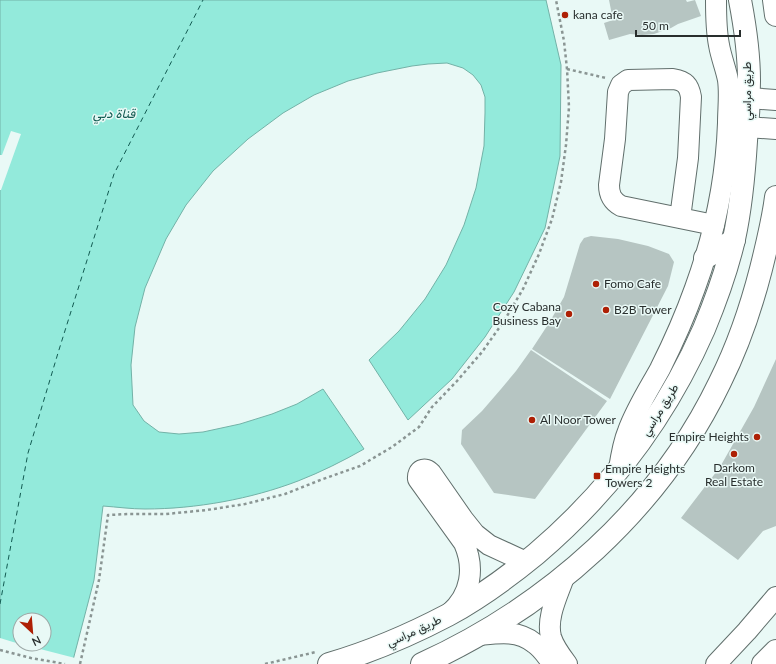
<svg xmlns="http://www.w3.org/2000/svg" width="776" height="664" font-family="Lato,Vazirmatn,sans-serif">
	<rect width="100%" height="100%" fill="#e9f9f6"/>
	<path fill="#93eadb" stroke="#73b2a7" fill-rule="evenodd" d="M0,0H546L561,65L560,156L545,228L514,292L485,337L452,379L408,420L369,360L399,331L425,299L446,265L464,225L476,188L484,146L485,113V97L481,85L473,75L463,68L447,63L428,64L412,66L377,73L348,81L314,95L283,113L248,139L213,171L186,205L166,239L145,288L135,327L131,365L133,405L144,421L159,432L179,434L203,432L240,424L272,414L297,404L323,389L364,449C343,461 321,472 298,481C251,499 196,509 145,509C131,509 117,507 103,506L94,580L72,664H0ZM20,620H44V644H20Z"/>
	<g fill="#e9f9f6">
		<polygon points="11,131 21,134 1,190 0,190 0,155 2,155"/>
		<polygon points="0,638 13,642 75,658 74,664 0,664"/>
	</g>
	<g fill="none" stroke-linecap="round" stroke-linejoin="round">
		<polyline stroke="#125b52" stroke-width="1" stroke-dasharray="5 4" stroke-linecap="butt" points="0,604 28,453 58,353 114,174 203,0"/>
	</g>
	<g fill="#b6c5c2">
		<polygon points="609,0 686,0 687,2 695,0 701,16 678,24 671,28 654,34 642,35 630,34 609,40 604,23 613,20"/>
		<polygon points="591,236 618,239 648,246 669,254 674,262 668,286 610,399 532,349 549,323 564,297 580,244 584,238"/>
		<polygon points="531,350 607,401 535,499 494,493 461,444 462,430 482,411 501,389 516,371"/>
		<polygon points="776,359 776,526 763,531 738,560 681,518 720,467 754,407"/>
	</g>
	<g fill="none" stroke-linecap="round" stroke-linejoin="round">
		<defs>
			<g id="minor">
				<polyline points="749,98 776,100"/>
				<polyline points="747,127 776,129"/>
				<path d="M680,218L688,158L691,97C689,85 685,81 673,79L628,80L621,85L618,92L615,139L609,185C609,195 612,201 621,206L714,225"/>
				<path d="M619,469C621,456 623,443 628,431C636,409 649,389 660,369C673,343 685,316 695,288C714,236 726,179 728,123C728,109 730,94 728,80C726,69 721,57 719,45C716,30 716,15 716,0"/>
				<path d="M564,577C558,595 546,617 551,637C554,647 561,656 567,664"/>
				<path d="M450,613C471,595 475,568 464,543L418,479C417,470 425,466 431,473L463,519L475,534L489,545L526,562"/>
				<path d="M480,635C499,633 518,630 534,643C542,648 547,657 553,664"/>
				<polyline points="716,664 747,631 776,597"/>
			</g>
			<g id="major">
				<polyline points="774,0 776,15"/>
				<polyline points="705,258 734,240"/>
				<path d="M329,664C370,652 410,635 448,615C479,598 508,577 536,554C610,491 665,418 704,329C716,300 727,270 734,239C741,207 744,174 746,141C748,121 749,101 749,81C749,54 745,26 740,0"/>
				<path d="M422,664C549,606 659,509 720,382C738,346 751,308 761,269C767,245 773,221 776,197"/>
				<polyline points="763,664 776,651"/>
			</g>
		</defs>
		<use href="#minor" stroke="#616f6c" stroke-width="22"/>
		<use href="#major" stroke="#616f6c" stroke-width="24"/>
		<g stroke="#8a9593" stroke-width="2.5" stroke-dasharray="3 3" stroke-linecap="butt">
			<polyline points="567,69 606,78"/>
			<polyline points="0,650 31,658 65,664"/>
			<polyline points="80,664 99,580 108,515 129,514 166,514 207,510 245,504 285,494 323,479 360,466 392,447 419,427 432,407 457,381 482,352 504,321 523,289 539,254 552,219 561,182 566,145 569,107 567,69 564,41 556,0"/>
			<polyline points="265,664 316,652"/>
		</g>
		<use href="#minor" stroke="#fff" stroke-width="20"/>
		<use href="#major" stroke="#fff" stroke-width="22"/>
	</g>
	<g fill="#ae2005" stroke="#e9f9f6" stroke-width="1.5">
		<circle cx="565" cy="15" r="4"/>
		<circle cx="596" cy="284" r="4"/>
		<circle cx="606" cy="310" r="4"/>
		<circle cx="569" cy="314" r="4"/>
		<circle cx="532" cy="420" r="4"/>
		<circle cx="757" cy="437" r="4"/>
		<circle cx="734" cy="454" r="4"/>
		<rect x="593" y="472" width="8" height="8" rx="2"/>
	</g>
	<g text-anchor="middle" stroke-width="3" stroke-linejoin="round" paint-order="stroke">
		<g font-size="12" fill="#282e2d" stroke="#e9f9f6" text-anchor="start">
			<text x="573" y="19">kana cafe</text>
			<text x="604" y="288">Fomo Cafe</text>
			<text x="561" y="311" text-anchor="end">Cozy Cabana<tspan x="561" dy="14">Business Bay</tspan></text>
			<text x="614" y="314">B2B Tower</text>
			<text x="540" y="424">Al Noor Tower</text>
			<text x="749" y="441" text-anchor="end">Empire Heights</text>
			<text x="734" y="472" text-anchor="middle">Darkom<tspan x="734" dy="14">Real Estate</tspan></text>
			<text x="605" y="473">Empire Heights<tspan x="605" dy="14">Towers 2</tspan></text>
		</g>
		<g font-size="12" fill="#282e2d" stroke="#e9f9f6">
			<text transform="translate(747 91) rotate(-90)" y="4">طريق مراسي</text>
			<text transform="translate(660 410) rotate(-58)" y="4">طريق مراسي</text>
			<text transform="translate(414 631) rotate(-25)" y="4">طريق مراسي</text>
		</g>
		<g font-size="13" font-style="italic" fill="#125b52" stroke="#e9f9f6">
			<text x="114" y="118">قناة دبي</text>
		</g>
	</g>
	<g transform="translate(32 632) rotate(154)"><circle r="19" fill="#e9f9f6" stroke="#9ca8a6"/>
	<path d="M0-3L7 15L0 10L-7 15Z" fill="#ae2005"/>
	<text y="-6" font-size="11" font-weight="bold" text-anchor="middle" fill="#282e2d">N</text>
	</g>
	<path d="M636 30v6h104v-6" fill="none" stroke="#282e2d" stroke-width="2"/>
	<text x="642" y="30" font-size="12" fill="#282e2d" stroke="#e9f9f6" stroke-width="3" paint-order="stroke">50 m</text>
</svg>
